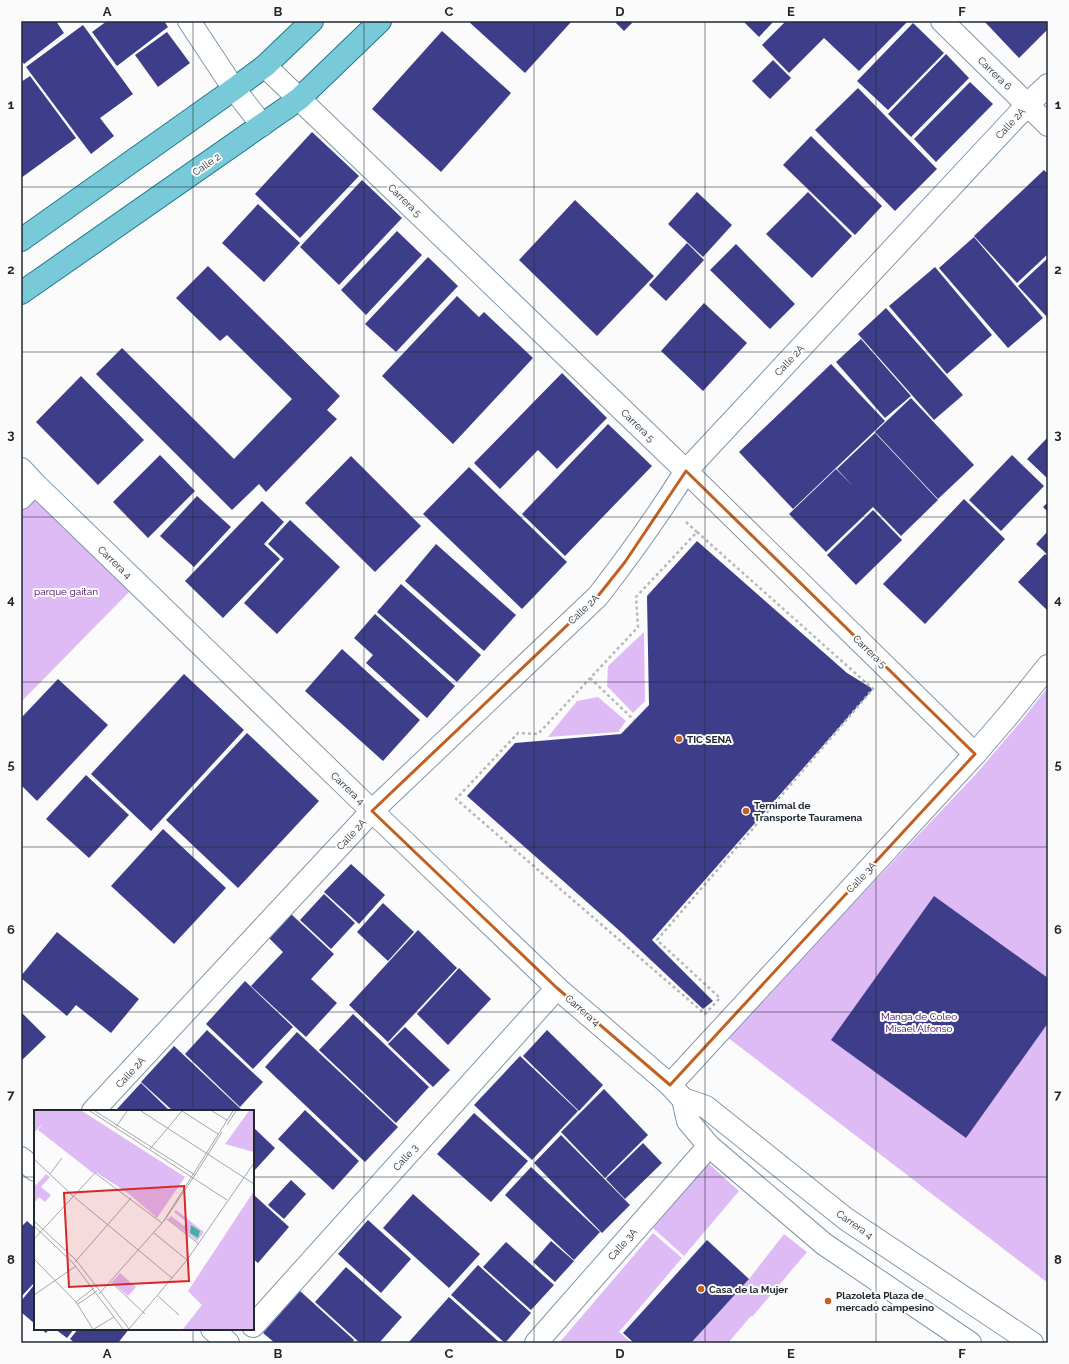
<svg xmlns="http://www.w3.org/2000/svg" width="1069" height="1364" font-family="Raleway,sans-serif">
	<rect width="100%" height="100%" fill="#fbfbfb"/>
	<g fill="#dfbbf6">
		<polygon points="30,492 130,591 21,702 21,501"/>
		<polygon points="644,632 645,701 633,713 607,686 608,666"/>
		<polygon points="1048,687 1048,1283 727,1037 976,774 1023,719"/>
		<polygon points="598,697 626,721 618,732 548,737 577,701"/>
		<polygon points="708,1163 739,1191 684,1256 653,1228"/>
		<polygon points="653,1233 682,1258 619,1332 632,1343 559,1343"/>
		<polygon points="784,1234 807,1252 752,1317 751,1316 728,1343 691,1343 749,1279"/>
	</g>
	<g fill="#3d3d8a">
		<polygon points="21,21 56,21 64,33 24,64 21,60"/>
		<polygon points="107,21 164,21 168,27 117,66 92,32"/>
		<polygon points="468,21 570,21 571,22 525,73"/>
		<polygon points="614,21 634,21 624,31"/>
		<polygon points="743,21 774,21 759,37"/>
		<polygon points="786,21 908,21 859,71 824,38 789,73 762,45"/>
		<polygon points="984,21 1048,21 1048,29 1019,58"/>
		<polygon points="913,23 944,53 888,110 857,81"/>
		<polygon points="83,25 133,94 100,118 114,136 91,154 26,67"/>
		<polygon points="442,31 511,93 441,172 372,109"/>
		<polygon points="167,32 190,63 158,87 135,55"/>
		<polygon points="946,54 969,78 911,137 888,114"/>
		<polygon points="773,60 791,78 770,99 752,81"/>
		<polygon points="30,76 76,138 21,178 21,82"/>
		<polygon points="970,82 993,104 936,162 914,139"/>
		<polygon points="858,88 937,169 895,211 815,130"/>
		<polygon points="312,132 359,176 300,238 255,194"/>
		<polygon points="811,136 882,206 855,235 783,165"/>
		<polygon points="1044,170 1048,174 1048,254 1017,283 974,236"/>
		<polygon points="362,180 402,218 339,285 300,247"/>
		<polygon points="697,192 732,225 703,257 668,224"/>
		<polygon points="808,192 852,236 812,278 766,234"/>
		<polygon points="575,200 654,276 597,336 519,260"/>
		<polygon points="258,204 300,243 264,282 222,243"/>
		<polygon points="397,231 422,255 366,315 341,290"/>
		<polygon points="974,237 1043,318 1008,348 939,268"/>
		<polygon points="687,243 704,260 666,301 649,285"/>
		<polygon points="736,244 795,304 770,329 710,270"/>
		<polygon points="428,257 458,286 396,352 365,324"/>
		<polygon points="1048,258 1048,318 1018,286"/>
		<polygon points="208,266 340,396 327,410 337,419 266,492 259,484 232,510 96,374 122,348 234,459 292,399 227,335 220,341 176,298"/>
		<polygon points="935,267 992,335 947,374 889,306"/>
		<polygon points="457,296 479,317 484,312 533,358 453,444 382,376"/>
		<polygon points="704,303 747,343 703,391 661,351"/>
		<polygon points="886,308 963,395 934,420 858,334"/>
		<polygon points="861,339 911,396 885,418 836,362"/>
		<polygon points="831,364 885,421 793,509 739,452"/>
		<polygon points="562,373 607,418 557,469 538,450 500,489 474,463"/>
		<polygon points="81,376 144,440 98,485 36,422"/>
		<polygon points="911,398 974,465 938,499 875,432"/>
		<polygon points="608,424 652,466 565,556 522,514"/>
		<polygon points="875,433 938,500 901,536 873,507 826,552 789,514 836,469 853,486 837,469"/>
		<polygon points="1048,437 1048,479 1027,459"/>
		<polygon points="160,455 195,491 148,538 113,502"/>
		<polygon points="1012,455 1044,486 1001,531 969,500"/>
		<polygon points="351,456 421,526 375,572 305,503"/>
		<polygon points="469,467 567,562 522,609 423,514"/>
		<polygon points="197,496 231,527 194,567 160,536"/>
		<polygon points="964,499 1005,539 925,624 883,584"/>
		<polygon points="262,501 284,522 264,544 280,559 223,618 185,581"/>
		<polygon points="1048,502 1048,512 1043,507"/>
		<polygon points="873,510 902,540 856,585 827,555"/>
		<polygon points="290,520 340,567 277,634 244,603 284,559 268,544"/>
		<polygon points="1048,531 1048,555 1036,544"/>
		<polygon points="697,541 847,673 873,689 652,940 713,1001 703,1009 622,933 467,796 515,743 621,734 649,705 647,596"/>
		<polygon points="436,544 516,615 484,651 405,581"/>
		<polygon points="1045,554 1048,557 1048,611 1018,582"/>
		<polygon points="401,584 481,655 457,682 377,612"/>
		<polygon points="375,614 455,686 427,718 366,663 373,655 354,638"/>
		<polygon points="342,649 420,720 383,761 305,691"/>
		<polygon points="184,674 244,730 151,831 91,774"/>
		<polygon points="58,679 108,725 37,801 21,785 21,718"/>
		<polygon points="247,733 319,801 238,888 166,820"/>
		<polygon points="86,775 129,815 89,858 46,819"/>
		<polygon points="163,829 226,888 174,944 111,886"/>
		<polygon points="351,864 385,895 359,924 324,892"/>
		<polygon points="324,894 355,923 331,949 300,920"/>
		<polygon points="934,896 1048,978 1048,1023 966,1138 831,1040"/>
		<polygon points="383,903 414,932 388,961 357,932"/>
		<polygon points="291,914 334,954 311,979 337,1003 306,1037 251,986 283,952 269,938"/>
		<polygon points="418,930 457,968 388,1042 349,1005"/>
		<polygon points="57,932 139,999 111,1033 76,1005 67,1016 21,978 21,976"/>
		<polygon points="459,968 491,999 448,1045 417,1014"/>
		<polygon points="245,981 293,1027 253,1069 206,1024"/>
		<polygon points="21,1012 46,1037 21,1061"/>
		<polygon points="353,1014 429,1087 396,1123 319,1050"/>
		<polygon points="405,1027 450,1070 433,1087 388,1044"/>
		<polygon points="207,1030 263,1082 240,1107 185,1054"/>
		<polygon points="547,1030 603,1085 579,1111 523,1056"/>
		<polygon points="297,1032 398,1127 365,1162 265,1067"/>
		<polygon points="174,1046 243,1111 173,1111 141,1082"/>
		<polygon points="520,1056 578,1111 532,1160 474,1105"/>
		<polygon points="141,1083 170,1111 119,1111 117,1109"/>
		<polygon points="604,1089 648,1135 605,1178 561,1132"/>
		<polygon points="305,1110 359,1161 333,1190 278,1139"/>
		<polygon points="474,1113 528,1161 491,1202 437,1154"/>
		<polygon points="253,1127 275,1148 253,1172"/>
		<polygon points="561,1135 630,1205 602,1233 534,1163"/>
		<polygon points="643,1143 662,1163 625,1199 606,1179"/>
		<polygon points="531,1167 600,1232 574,1260 505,1195"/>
		<polygon points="291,1180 306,1194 284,1219 268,1205"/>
		<polygon points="253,1194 289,1227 258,1263 253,1259"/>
		<polygon points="413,1194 480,1254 449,1288 383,1228"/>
		<polygon points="368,1220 411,1259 381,1293 338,1254"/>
		<polygon points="27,1221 35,1228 35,1282 21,1297 21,1227"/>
		<polygon points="707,1240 749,1279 691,1343 634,1343 623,1333"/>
		<polygon points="551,1241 574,1261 555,1282 533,1262"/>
		<polygon points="506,1242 554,1285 531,1310 483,1267"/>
		<polygon points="478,1265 531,1313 505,1343 451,1295"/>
		<polygon points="346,1267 402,1317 379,1343 360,1343 315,1302"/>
		<polygon points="35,1284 35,1324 21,1312 21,1301"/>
		<polygon points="300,1291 354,1340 352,1343 275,1343 263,1333"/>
		<polygon points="449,1297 500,1343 408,1343"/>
		<polygon points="41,1329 49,1329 46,1333"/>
		<polygon points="55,1329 74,1329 67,1338"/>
		<polygon points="78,1329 129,1329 118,1343 75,1343 70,1339"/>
	</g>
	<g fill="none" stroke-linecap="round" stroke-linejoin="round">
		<defs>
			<g id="minor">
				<polyline points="189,21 234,89 262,125"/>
				<polyline points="942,21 1048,125"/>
				<polyline points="265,66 686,471 975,754"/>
				<polyline points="21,469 35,484 372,811 557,988 670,1085 683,1099 706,1107 846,1219 1032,1343"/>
				<polyline points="21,498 35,484"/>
				<polyline points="670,1085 975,754 1011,712 1048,666"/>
				<polyline points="683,1099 688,1121 709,1146 824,1244 970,1343"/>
				<path d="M93,1111L372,811L598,596C629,556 659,514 686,471L1028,104L1048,85"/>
				<polyline points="21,1158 35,1170"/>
				<polyline points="253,1326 557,988"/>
				<polyline points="212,1329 228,1343"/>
				<polyline points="536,1343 709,1146"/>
			</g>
			<g id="major">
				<polyline points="21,240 234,89 265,66 312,21"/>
				<polyline points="21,293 299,99 380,21"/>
			</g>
		</defs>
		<use href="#minor" stroke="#8097ac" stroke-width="24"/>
		<use href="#major" stroke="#207a8e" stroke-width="24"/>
		<g stroke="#b6b9bc" stroke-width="2.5" stroke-dasharray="3 3" stroke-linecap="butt">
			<polyline points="686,522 697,532"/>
			<polygon points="697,532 873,689 657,940 720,998 705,1014 456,799 518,733 538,734 638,627 636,597"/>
			<polyline points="590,678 634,720"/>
		</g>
		<use href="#minor" stroke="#fff" stroke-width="22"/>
		<use href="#major" stroke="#79cad9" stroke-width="22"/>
	</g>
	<path fill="none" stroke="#c16021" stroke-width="3" stroke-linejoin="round" d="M686,471L975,754L670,1085L557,988L372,811L598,596L625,562Z"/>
	<path fill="none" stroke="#202932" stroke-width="1" stroke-opacity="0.55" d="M193,21V1111M364,21V1343M534,21V1343M705,21V1343M876,21V1343M21,187H1048M21,352H1048M21,517H1048M21,682H1048M21,847H1048M21,1012H1048M21,1177H35M253,1177H1048M193,1329V1343"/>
	<g fill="#c16021" stroke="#fbfbfb" stroke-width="1.5">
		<circle cx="679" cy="739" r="4"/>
		<circle cx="746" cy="811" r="4"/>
		<circle cx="701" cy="1289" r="4"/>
		<circle cx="828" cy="1301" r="4"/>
	</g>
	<g text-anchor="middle" stroke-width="4" stroke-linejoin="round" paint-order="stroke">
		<g font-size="10" fill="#202932" stroke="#fbfbfb">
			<text transform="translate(995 73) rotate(44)" y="4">Carrera 6</text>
			<text transform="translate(1010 123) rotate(-47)" y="4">Calle 2A</text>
			<text transform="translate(206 164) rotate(-35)" y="4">Calle 2</text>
			<text transform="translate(405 200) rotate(44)" y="4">Carrera 5</text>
			<text transform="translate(789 360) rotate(-47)" y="4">Calle 2A</text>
			<text transform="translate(638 425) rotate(44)" y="4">Carrera 5</text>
			<text transform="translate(115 562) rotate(44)" y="4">Carrera 4</text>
			<text transform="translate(583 609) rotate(-44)" y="4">Calle 2A</text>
			<text transform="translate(870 651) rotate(44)" y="4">Carrera 5</text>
			<text transform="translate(348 788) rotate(44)" y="4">Carrera 4</text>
			<text transform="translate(351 834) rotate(-47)" y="4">Calle 2A</text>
			<text transform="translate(861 877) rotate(-47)" y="4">Calle 3A</text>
			<text transform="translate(583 1010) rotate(41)" y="4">Carrera 4</text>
			<text transform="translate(130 1072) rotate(-47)" y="4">Calle 2A</text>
			<text transform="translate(405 1157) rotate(-48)" y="4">Calle 3</text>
			<text transform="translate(855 1224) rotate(35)" y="4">Carrera 4</text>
			<text transform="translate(622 1244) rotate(-49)" y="4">Calle 3A</text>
		</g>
		<g font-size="10" fill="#470064" stroke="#fbfbfb">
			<text x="66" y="595">parque gaitan</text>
			<text x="919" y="1020">Manga de Coleo<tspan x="919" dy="12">Misael Alfonso</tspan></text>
		</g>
		<g font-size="10" font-weight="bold" fill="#202932" stroke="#fbfbfb" text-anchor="start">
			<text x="687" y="743">TIC SENA</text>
			<text x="754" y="809">Ternimal de<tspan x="754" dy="12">Transporte Tauramena</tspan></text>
			<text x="709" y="1293">Casa de la Mujer</text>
			<text x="836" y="1299">Plazoleta Plaza de<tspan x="836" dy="12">mercado campesino</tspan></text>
		</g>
	</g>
	<g transform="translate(34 1110)">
		<rect width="220" height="220" fill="#fbfbfb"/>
		<path d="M0,1H48L151,67L123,108L94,83L63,63H59L4,20L10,12L0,23ZM215,1H220V42L191,34ZM12,64L16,67L7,77L17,85L11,92L5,87L1,92L0,73L2,75ZM220,81V219H149L168,195L154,181ZM142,100L170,122L163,131L134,109L137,106L150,116L153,112L140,102ZM86,163L102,177L94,186L78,172Z" fill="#dfbbf6"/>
		<path d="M157,115L166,121L164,128L156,123Z" fill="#46afa0"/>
		<path fill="none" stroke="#a3a7ab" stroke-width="1" d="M56,1L193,90M61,1L161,65L130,111M107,1L220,74M148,1L184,24M178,1L193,10M193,15L202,1M82,17L93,1M116,39L148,1M0,49L39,86L138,168M16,64L28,48M161,65L188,22M133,109L165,134M0,111L42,150L95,219M0,116L39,153L89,219M120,123L153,150M0,129L61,63L128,113M0,149L42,192L59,219M41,152L97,88M77,172L111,204M65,184L129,112L199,1M0,185L42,156M124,186L145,205M42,192L60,178M44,194L63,181M60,219L80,207M95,219L153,150L220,53"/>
		<path fill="#d62828" fill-opacity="0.15" stroke="#d62828" stroke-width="2" d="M150,76L155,171L35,177L30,83Z"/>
		<rect width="220" height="220" fill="none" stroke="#202932" stroke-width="2"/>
	</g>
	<rect width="1069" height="1364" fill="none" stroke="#fbfbfb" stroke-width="44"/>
	<rect x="22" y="22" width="1025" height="1320" fill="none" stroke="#202932" stroke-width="1.5"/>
	<g font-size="13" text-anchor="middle" font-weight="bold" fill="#202932">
		<text x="107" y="16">A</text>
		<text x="278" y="16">B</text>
		<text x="449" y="16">C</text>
		<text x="620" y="16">D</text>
		<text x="791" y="16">E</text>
		<text x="962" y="16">F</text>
		<text x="11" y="109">1</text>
		<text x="1058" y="109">1</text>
		<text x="11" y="274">2</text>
		<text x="1058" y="274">2</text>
		<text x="11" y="439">3</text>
		<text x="1058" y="439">3</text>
		<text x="11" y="604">4</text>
		<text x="1058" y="604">4</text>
		<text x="11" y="769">5</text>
		<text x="1058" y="769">5</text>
		<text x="11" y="934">6</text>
		<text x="1058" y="934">6</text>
		<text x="11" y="1099">7</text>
		<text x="1058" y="1099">7</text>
		<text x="11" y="1264">8</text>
		<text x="1058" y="1264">8</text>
		<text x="107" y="1358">A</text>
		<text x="278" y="1358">B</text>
		<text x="449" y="1358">C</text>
		<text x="620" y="1358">D</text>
		<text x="791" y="1358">E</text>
		<text x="962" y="1358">F</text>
	</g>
</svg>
